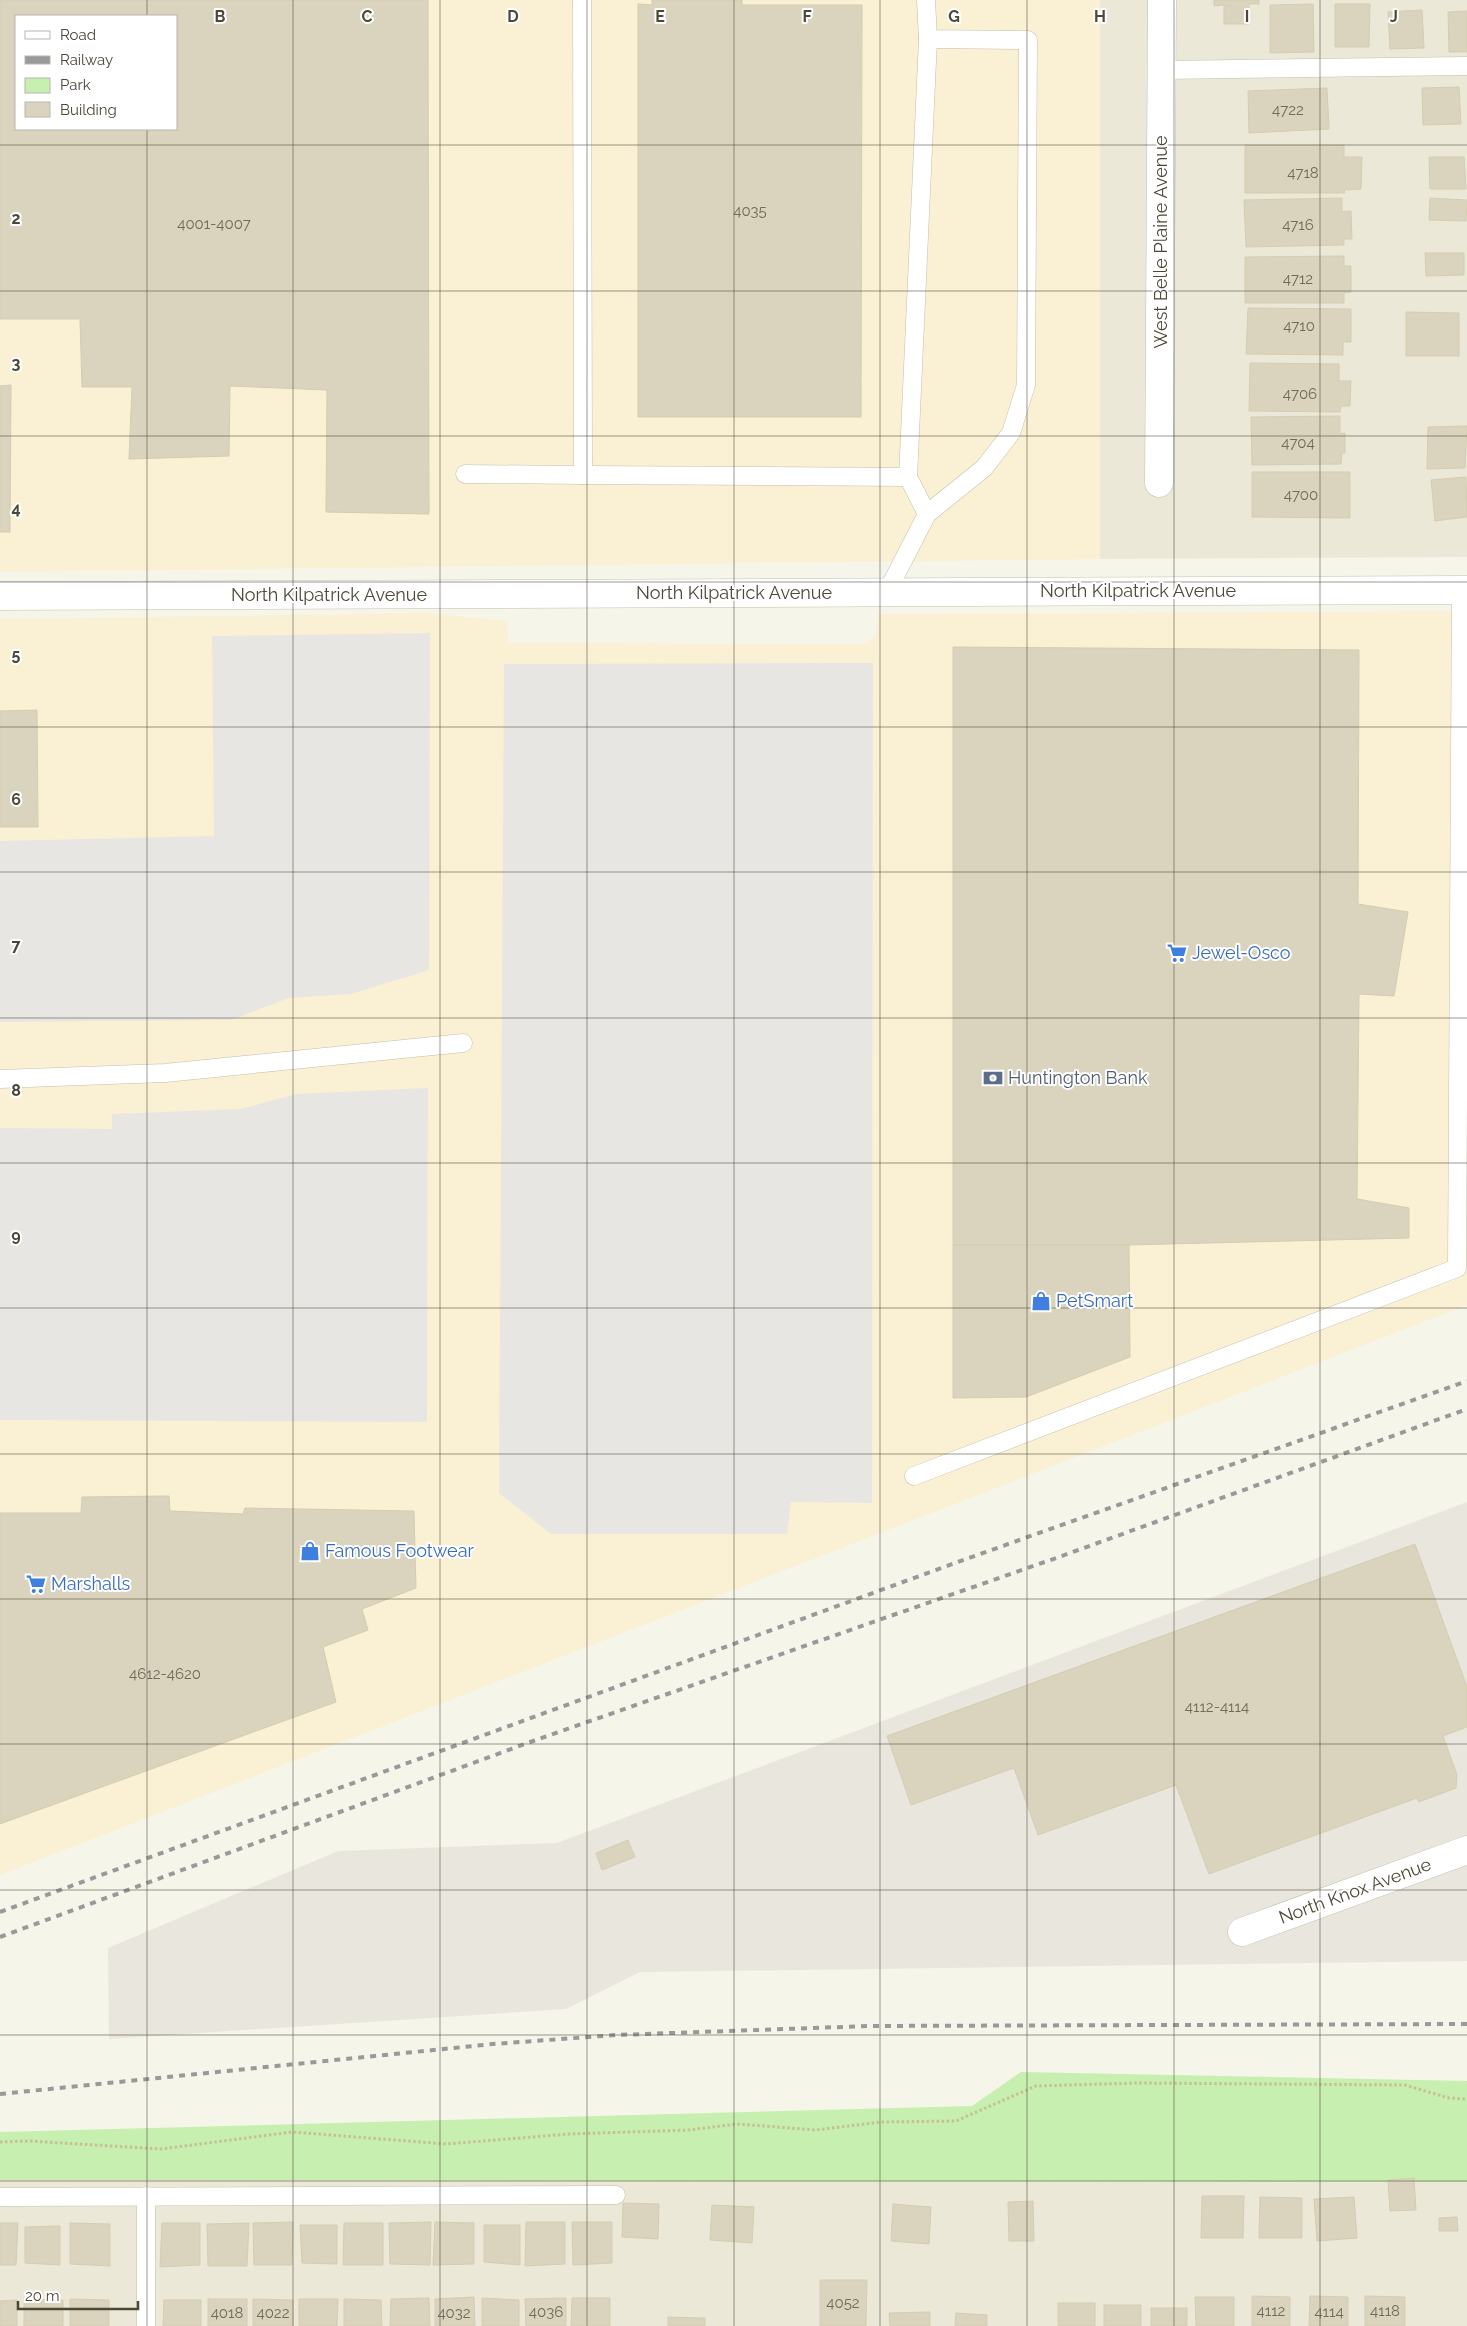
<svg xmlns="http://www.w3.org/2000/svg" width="1467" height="2326" font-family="Raleway,sans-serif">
	<rect width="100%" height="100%" fill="#f6f5ea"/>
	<g fill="#ebe8d7">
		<polygon points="1100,0 1467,0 1467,557 1100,559"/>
		<polygon points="0,2180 1467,2182 1467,2326 0,2326"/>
	</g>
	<g fill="#faf0d4" fill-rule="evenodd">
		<path d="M0,0H1100V559L0,572ZM16,16H176V129H16Z"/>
		<polygon points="1467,611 1467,1305 0,1875 0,619 425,613 507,621 508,643 865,644 877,634 878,614"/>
	</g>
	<polygon fill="#e9e6de" points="1467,1502 1467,1961 640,1972 566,2009 109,2039 108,1948 338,1851 557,1843"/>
	<polygon fill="#c7efaf" points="1021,2072 1467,2081 1467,2182 0,2180 0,2132 972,2106"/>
	<g fill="#e8e6e2">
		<polygon points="430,633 429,970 351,994 289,998 231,1020 0,1022 0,841 214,836 212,636"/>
		<polygon points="873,663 872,1503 791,1502 787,1534 551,1534 499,1493 504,664"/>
		<polygon points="428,1088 427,1422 0,1420 0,1128 112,1129 112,1114 241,1109 296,1094"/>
	</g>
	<g fill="#dad3be" stroke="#d5cdb0" fill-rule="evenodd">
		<path d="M0,0H428L429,514L326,512L327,390L230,386L229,456L129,459L132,387H82L80,319H0ZM16,16H176V129H16Z"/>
		<polygon points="652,0 742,0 742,5 862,5 861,417 638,417 638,4 652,5"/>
		<polygon points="1214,0 1259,0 1259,4 1249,4 1249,24 1224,24 1224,5 1214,6"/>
		<polygon points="1313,4 1314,52 1270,53 1270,5"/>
		<polygon points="1335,4 1370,4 1369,47 1335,47"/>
		<polygon points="1422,10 1424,48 1390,49 1388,12"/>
		<polygon points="1467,11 1467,52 1449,52 1448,12"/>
		<polygon points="1459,87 1461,124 1423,125 1422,88"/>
		<polygon points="1327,88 1329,129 1249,133 1248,91"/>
		<polygon points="1245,145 1344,145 1344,157 1362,157 1361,189 1344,190 1345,193 1245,193"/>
		<polygon points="1429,157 1464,157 1466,189 1430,189"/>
		<polygon points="1342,198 1342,212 1351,211 1352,239 1344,239 1344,245 1246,247 1244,200"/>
		<polygon points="1430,198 1467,200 1466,221 1429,220"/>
		<polygon points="1425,253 1464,253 1464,275 1426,276"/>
		<polygon points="1344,256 1344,266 1351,266 1351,292 1344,293 1344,303 1245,303 1245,257"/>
		<polygon points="1248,308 1351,309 1351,342 1343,342 1343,355 1246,354"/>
		<polygon points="1406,312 1459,313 1459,356 1406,356"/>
		<polygon points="1250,363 1339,364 1339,381 1351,381 1350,406 1341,406 1340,412 1249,411"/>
		<polygon points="11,385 10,532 0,532 0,386"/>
		<polygon points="1340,416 1340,434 1345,433 1345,453 1342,453 1341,464 1252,465 1251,417"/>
		<polygon points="1467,426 1465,468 1427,469 1428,427"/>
		<polygon points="1252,472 1350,472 1350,518 1252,517"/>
		<polygon points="1466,477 1467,517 1435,521 1431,480"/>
		<polygon points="953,647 1359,650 1358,904 1408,912 1394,996 1359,994 1357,1199 1409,1208 1409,1238 1129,1245 953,1245"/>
		<polygon points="37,710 38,827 0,827 0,711"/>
		<polygon points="953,1245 1129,1245 1130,1357 1026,1397 953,1398"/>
		<polygon points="169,1496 170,1511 243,1514 245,1508 414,1511 416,1588 362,1609 368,1630 323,1647 336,1702 0,1824 0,1513 81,1513 82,1497"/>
		<polygon points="1415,1544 1467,1687 1467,1727 1443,1736 1457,1775 1456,1788 1419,1802 1417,1798 1209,1874 1176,1785 1038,1835 1014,1768 911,1805 887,1736"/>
		<polygon points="628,1840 635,1857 602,1870 596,1853"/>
		<polygon points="1414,2178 1416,2210 1390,2211 1388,2180"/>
		<polygon points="1202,2196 1244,2196 1243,2238 1201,2238"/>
		<polygon points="1260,2197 1302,2198 1302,2238 1259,2238"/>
		<polygon points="1354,2197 1357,2238 1317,2241 1314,2199"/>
		<polygon points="1033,2201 1034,2241 1009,2241 1008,2202"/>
		<polygon points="623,2203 659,2204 658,2239 622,2237"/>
		<polygon points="893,2204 931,2207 929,2244 891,2241"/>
		<polygon points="712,2205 754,2207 752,2243 710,2240"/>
		<polygon points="1457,2217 1458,2231 1439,2231 1439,2218"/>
		<polygon points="293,2222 292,2265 254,2265 253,2223"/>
		<polygon points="431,2222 430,2265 390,2264 389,2223"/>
		<polygon points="435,2222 474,2223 474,2264 433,2265"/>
		<polygon points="526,2222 565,2222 565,2264 525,2266"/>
		<polygon points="572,2222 612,2222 612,2263 573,2265"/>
		<polygon points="0,2223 18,2223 16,2265 0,2265"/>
		<polygon points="70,2223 110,2224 110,2266 70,2264"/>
		<polygon points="162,2223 200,2223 200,2265 160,2267"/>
		<polygon points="249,2223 247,2266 208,2266 207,2224"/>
		<polygon points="344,2223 383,2223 383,2265 343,2265"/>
		<polygon points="300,2225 337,2225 337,2264 302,2263"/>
		<polygon points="484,2225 520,2225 520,2265 484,2262"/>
		<polygon points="60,2226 60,2265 25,2263 25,2227"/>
		<polygon points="820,2280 867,2280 866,2326 820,2326"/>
		<polygon points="1252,2296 1290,2297 1290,2326 1252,2326"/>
		<polygon points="1310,2296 1348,2297 1348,2326 1309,2326"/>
		<polygon points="1365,2296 1405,2297 1405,2326 1365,2326"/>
		<polygon points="474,2297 475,2326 435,2326 435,2299"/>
		<polygon points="1195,2297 1234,2297 1234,2326 1196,2326"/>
		<polygon points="429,2298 430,2326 390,2326 391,2299"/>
		<polygon points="482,2298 519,2300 519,2326 482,2326"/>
		<polygon points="566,2298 566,2326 526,2326 525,2299"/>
		<polygon points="572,2298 610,2298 610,2326 571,2326"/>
		<polygon points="24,2299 63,2300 63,2326 24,2326"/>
		<polygon points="70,2299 109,2300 109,2326 70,2326"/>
		<rect x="208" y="2299" width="39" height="27"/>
		<polygon points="253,2299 293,2300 293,2326 253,2326"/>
		<polygon points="299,2299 338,2299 337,2326 299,2326"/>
		<polygon points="344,2299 381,2300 382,2326 344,2326"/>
		<polygon points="17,2300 17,2326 0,2326 0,2301"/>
		<polygon points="164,2300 201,2300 201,2326 163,2326"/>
		<rect x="1058" y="2303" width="37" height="23"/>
		<rect x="1104" y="2305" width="37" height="21"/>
		<rect x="1151" y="2308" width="36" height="18"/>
		<polygon points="930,2312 930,2326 890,2326 889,2313"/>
		<polygon points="956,2313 987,2315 987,2326 955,2326"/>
		<polygon points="668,2317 705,2318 705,2326 668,2326"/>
	</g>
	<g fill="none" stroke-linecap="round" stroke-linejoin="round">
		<defs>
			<g id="lane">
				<polyline points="1162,70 1467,66"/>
				<polyline points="465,474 583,475 582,0"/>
				<polyline points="583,475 908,477"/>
				<polyline points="927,514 908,477 928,39"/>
				<polyline points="887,592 927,514 984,468 1011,433 1026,385 1028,40 928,39 926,0"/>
				<polyline points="0,1079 165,1073 463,1043"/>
				<polyline points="914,1476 1457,1268 1461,590"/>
				<polyline points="0,2197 616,2195"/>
				<polyline points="146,2326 146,2196"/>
			</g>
			<g id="street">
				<polyline points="1159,483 1162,0"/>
				<polyline points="0,596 1467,590"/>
				<polyline points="1242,1932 1467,1850"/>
			</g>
		</defs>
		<use href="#lane" stroke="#c3bfab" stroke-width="19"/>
		<use href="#street" stroke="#c3bfab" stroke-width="29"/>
		<polyline stroke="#c7bf9a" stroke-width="3" stroke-dasharray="2.5 2.5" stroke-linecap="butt" points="0,2142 29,2141 161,2149 292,2132 446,2144 569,2134 689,2130 737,2124 816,2130 881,2122 956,2121 1036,2086 1137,2083 1405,2085 1449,2098 1467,2099"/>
		<use href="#lane" stroke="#fff" stroke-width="18"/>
		<use href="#street" stroke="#fff" stroke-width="28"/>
		<g stroke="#999" stroke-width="4" stroke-dasharray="6 6" stroke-linecap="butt">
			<polyline points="0,1912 966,1559 1467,1381"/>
			<polyline points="0,1937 533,1741 1059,1557 1467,1409"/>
			<polyline points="0,2094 493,2044 616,2035 869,2026 1467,2024"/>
		</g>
	</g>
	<path fill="none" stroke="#4c4737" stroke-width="1" stroke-opacity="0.55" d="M147,0V16M293,0V2326M440,0V2326M587,0V2326M734,0V2326M880,0V2326M1027,0V2326M1174,0V2326M1320,0V2326M147,129V2326M0,145H1467M0,291H1467M0,436H1467M0,582H1467M0,727H1467M0,872H1467M0,1018H1467M0,1163H1467M0,1308H1467M0,1454H1467M0,1599H1467M0,1744H1467M0,1890H1467M0,2035H1467M0,2181H1467"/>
	<defs>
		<symbol id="supermarket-bare" viewBox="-9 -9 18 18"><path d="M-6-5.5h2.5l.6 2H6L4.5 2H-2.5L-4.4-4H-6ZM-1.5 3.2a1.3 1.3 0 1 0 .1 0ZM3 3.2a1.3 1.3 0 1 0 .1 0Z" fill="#3f7fe0" stroke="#fff" stroke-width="2.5" paint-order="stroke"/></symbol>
		<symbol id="bank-bare" viewBox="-9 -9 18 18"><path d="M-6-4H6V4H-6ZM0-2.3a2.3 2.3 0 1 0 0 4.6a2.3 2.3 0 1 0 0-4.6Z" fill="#5c6f8a" stroke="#fff" stroke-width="2.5" paint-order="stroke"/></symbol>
		<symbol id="shop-bare" viewBox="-9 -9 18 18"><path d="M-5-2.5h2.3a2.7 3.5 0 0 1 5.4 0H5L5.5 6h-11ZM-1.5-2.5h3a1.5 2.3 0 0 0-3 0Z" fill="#3f7fe0" stroke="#fff" stroke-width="2.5" paint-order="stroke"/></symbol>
	</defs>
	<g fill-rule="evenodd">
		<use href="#supermarket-bare" x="1163" y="939" width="28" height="28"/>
		<use href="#bank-bare" x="979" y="1064" width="28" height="28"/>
		<use href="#shop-bare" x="1027" y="1287" width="28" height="28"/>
		<use href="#shop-bare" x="296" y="1537" width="28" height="28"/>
		<use href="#supermarket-bare" x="22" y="1570" width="28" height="28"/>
	</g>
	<g text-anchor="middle" stroke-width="4" stroke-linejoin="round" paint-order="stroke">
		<g font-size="15" fill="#706a59">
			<text x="1288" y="115">4722</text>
			<text x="1303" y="178">4718</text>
			<text x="750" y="216">4035</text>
			<text x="214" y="229">4001-4007</text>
			<text x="1298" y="230">4716</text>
			<text x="1298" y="284">4712</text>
			<text x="1299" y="331">4710</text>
			<text x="1300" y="399">4706</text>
			<text x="1298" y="448">4704</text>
			<text x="1301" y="500">4700</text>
			<text x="165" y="1679">4612-4620</text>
			<text x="1217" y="1712">4112-4114</text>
			<text x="843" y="2308">4052</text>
			<text x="1271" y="2316">4112</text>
			<text x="1385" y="2316">4118</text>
			<text x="546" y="2317">4036</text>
			<text x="1329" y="2317">4114</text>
			<text x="227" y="2318">4018</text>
			<text x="273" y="2318">4022</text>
			<text x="454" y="2318">4032</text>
		</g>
		<g font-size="18" fill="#4c4737" stroke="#fff">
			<text transform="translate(1161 242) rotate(-90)" y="6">West Belle Plaine Avenue</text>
			<text x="1138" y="597">North Kilpatrick Avenue</text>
			<text x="734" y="599">North Kilpatrick Avenue</text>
			<text x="329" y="601">North Kilpatrick Avenue</text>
			<text transform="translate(1355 1891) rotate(-20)" y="6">North Knox Avenue</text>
		</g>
		<g font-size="18" fill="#366cbe" stroke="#fff" text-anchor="start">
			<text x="1192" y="959">Jewel-Osco</text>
			<text x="1056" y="1307">PetSmart</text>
			<text x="325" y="1557">Famous Footwear</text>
			<text x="51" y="1590">Marshalls</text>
		</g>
		<g font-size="18" fill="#4e5e75" stroke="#fff" text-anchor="start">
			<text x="1008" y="1084">Huntington Bank</text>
		</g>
	</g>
	<g font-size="16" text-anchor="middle" font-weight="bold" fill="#4c4737" stroke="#fff" stroke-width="4" stroke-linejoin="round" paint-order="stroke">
		<text x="220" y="22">B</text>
		<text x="367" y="22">C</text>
		<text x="513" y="22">D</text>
		<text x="660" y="22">E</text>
		<text x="807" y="22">F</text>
		<text x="954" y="22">G</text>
		<text x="1100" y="22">H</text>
		<text x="1247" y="22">I</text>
		<text x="1394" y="22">J</text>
		<text x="16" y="224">2</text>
		<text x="16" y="369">3</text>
		<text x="16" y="514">4</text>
		<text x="16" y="660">5</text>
		<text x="16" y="805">6</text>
		<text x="16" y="951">7</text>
		<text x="16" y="1096">8</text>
		<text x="16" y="1241">9</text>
	</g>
	<rect x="15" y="15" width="162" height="115" fill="#ffffff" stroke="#b7b5af"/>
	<rect x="25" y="31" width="25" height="8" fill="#ffffff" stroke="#b7b5af"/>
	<text x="60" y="40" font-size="15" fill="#4c4737">Road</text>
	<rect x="25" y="56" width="25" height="8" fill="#999999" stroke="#b7b5af"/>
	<text x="60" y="65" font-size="15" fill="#4c4737">Railway</text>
	<rect x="25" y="78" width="25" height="15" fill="#c7efaf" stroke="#b7b5af"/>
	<text x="60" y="90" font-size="15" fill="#4c4737">Park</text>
	<rect x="25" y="102" width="25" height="15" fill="#dad3be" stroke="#b7b5af"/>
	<text x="60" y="115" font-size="15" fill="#4c4737">Building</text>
	<path d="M18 2301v8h120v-8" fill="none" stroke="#4c4737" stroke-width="2.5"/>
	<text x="25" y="2301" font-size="15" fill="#4c4737" stroke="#ffffff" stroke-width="4" paint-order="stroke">20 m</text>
</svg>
